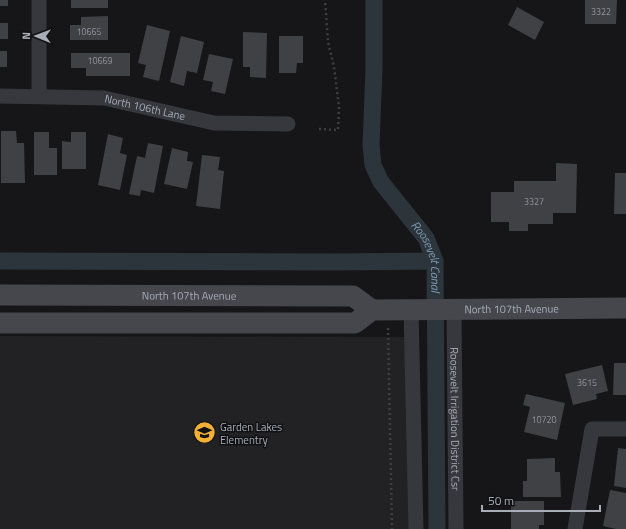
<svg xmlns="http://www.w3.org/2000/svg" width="626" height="529" font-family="'Titillium Web',sans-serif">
	<rect width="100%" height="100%" fill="#161618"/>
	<polygon fill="#222225" points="0,336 407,337 411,529 0,529"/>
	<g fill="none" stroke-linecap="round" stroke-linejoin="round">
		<g stroke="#2c353c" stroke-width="17">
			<path id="s1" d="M374,0V69L371,145L373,165L381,182L426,238L435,261L437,529"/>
			<polyline points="0,261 336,262 435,261"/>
		</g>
	</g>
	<g fill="#404145">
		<rect x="0" y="0" width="8" height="6"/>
		<rect x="71" y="0" width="37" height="8"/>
		<polygon points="585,0 617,0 616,24 585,24"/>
		<polygon points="517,7 544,22 535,40 508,25"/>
		<polygon points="108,16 108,40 70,40 70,25 81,25 81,17"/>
		<rect x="0" y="23" width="8" height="16"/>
		<polygon points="147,25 170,31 159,81 143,77 146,65 138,63"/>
		<polygon points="243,32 267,33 266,78 250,77 250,67 243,67"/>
		<polygon points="181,36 204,42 197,73 187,71 184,86 170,82"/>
		<polygon points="279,36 303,36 303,63 297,63 296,73 279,73"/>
		<rect x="0" y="51" width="7" height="16"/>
		<polygon points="71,53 130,53 130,76 86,76 86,68 71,68"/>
		<polygon points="209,54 233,59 225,94 211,91 213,82 203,80"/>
		<polygon points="1,131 16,131 17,143 24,143 25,183 1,183"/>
		<polygon points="34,132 49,132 49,148 57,148 57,175 34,175"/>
		<polygon points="71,132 86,132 86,169 62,169 62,141 71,142"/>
		<polygon points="108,134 123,138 120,153 127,155 120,190 98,185"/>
		<polygon points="148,143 163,146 154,193 141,190 140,196 129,194 137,156 145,158"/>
		<polygon points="172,148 188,152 187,161 193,162 187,189 164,184"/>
		<polygon points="202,155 220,157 218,170 224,171 220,209 196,206"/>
		<polygon points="556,163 577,164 576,213 553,213 553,224 528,224 528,231 509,231 509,222 491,222 491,192 514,192 514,181 556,181"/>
		<polygon points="615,173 626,173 626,214 614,214"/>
		<polygon points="614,363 626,363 626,395 613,395"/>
		<polygon points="602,365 608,391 596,394 597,399 573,405 565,374"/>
		<polygon points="526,394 565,403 557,440 524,432 530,407 523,405"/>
		<polygon points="618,448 626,449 626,488 614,486"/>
		<polygon points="555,458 555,472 560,472 561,497 523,497 523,481 527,481 527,459"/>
		<polygon points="610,490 626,493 626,529 616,529 603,526"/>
		<polygon points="511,501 544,501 544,525 539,525 539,529 511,529"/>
	</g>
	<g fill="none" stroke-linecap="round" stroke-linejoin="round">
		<g stroke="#3d3f44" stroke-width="2.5" stroke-dasharray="2 3" stroke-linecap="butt">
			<polyline points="319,129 338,130 339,107 334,67 328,42 325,0"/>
			<polyline points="388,328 392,529"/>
		</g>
		<g stroke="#37383d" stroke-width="15">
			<path id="s2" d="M0,96L104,98L214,123L288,124"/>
			<polyline points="39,96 39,0"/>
			<path id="s3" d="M454,309L456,529"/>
			<polyline points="411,310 416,529"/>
			<polyline points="575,529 592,429 626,429"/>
		</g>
		<g stroke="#45474d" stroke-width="21">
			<path id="s4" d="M0,295L353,296L372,310"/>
			<path id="s5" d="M0,323H355L372,310L626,308"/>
		</g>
	</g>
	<defs>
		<symbol id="school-disc" viewBox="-11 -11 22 22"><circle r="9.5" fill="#f2b134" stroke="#111113"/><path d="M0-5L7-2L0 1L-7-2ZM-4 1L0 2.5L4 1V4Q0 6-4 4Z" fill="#111"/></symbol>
	</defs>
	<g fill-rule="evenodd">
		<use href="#school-disc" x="192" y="420" width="25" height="25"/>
	</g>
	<g text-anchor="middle" stroke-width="3" stroke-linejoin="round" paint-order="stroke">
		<g font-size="9" fill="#8e929b">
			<text x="601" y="15">3322</text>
			<text x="89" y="35">10665</text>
			<text x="100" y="64">10669</text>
			<text x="534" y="205">3327</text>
			<text x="587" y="386">3615</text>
			<text x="544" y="423">10720</text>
		</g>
		<g font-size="11" fill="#a8adb8" stroke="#111113">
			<text dy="4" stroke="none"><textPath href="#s2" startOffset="146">North 106th Lane</textPath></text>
			<text dy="4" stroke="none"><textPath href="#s4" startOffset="189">North 107th Avenue</textPath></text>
			<text dy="4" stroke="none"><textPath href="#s5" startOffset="516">North 107th Avenue</textPath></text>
			<text dy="4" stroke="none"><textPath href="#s3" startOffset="110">Roosevelt Irrigation District Csr</textPath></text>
		</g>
		<g font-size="11" fill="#a8adb8" stroke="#111113" text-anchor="start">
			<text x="220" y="431">Garden Lakes<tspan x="220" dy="13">Elementry</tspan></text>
		</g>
		<g font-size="12" font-style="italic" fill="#7f9bb3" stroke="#111113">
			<text dy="4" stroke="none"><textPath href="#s1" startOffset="274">Roosevelt Canal</textPath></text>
		</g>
	</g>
	<g transform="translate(36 36) rotate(271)" stroke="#111113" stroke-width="3" paint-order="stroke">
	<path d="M0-3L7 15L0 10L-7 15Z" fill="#a8adb8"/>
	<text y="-6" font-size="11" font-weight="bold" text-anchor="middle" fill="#a8adb8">N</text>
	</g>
	<path d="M482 505v6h118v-6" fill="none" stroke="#a8adb8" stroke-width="2"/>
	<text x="488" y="505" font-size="12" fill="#a8adb8" stroke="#111113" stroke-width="3" paint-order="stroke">50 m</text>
</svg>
